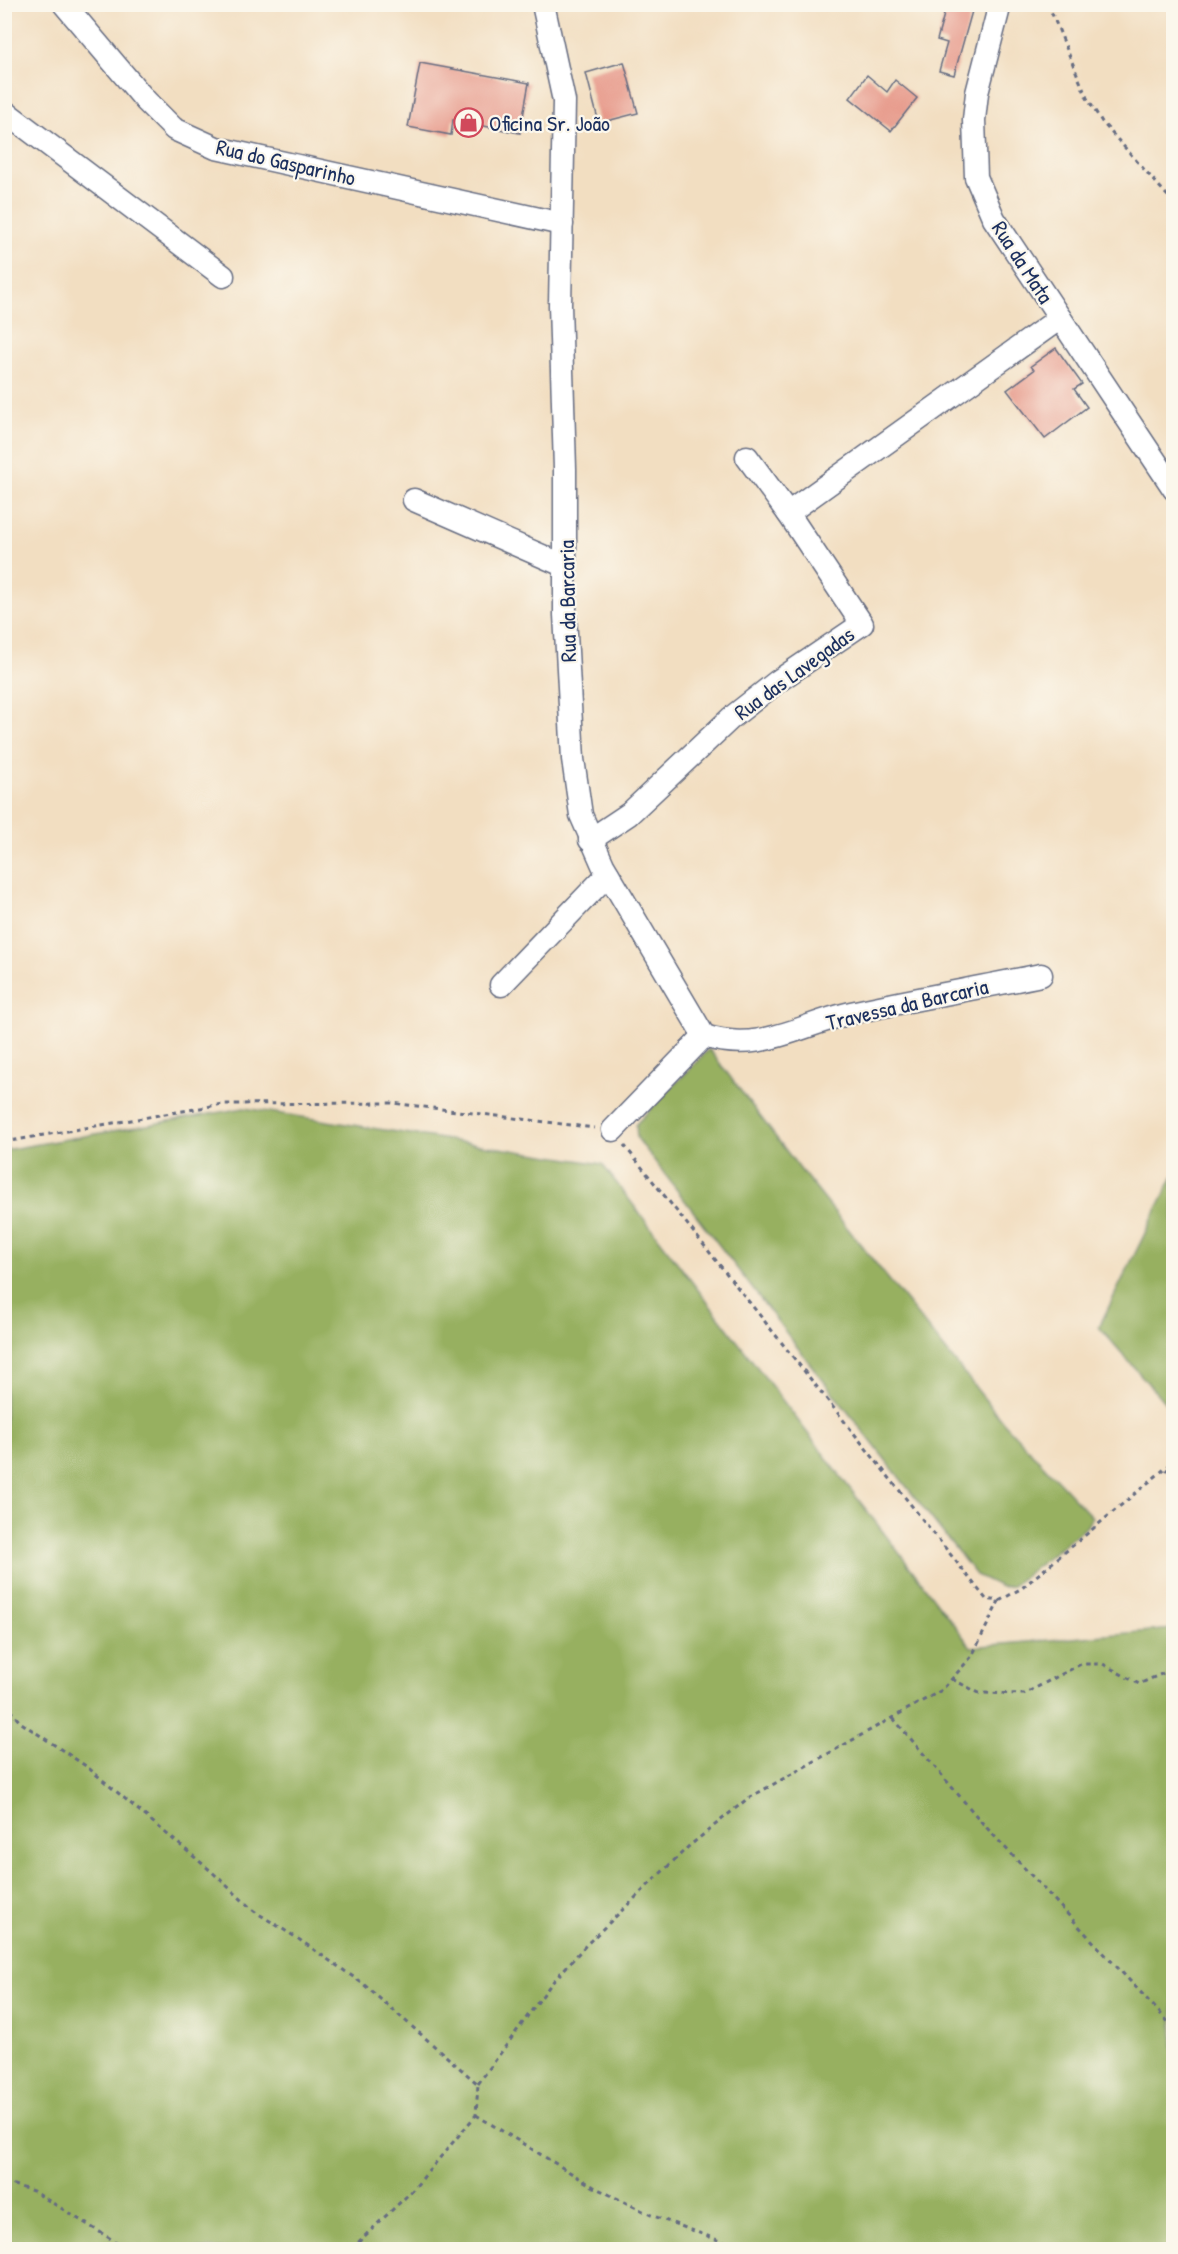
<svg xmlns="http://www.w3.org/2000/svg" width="1178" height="2254" font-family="'Patrick Hand',sans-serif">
	<rect width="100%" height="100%" fill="#fbf7ec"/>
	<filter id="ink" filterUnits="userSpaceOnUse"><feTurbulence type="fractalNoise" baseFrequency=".0167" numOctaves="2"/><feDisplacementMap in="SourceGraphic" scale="12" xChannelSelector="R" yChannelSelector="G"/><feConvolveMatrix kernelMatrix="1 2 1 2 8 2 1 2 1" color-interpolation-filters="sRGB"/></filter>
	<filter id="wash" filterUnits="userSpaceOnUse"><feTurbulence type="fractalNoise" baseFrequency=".008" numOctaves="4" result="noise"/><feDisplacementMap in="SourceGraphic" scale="24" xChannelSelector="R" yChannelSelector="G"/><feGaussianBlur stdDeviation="1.35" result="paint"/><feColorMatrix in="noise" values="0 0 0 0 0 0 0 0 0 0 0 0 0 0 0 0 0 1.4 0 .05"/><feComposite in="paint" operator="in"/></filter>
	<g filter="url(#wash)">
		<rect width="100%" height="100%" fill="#f2dec1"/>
		<g fill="#97b061" stroke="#597060" stroke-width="1.5">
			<polygon points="709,1049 800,1169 1004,1423 1092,1517 1087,1526 1012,1586 1001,1587 976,1575 811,1365 637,1138 636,1124"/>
			<polygon points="244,1108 602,1164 971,1647 1173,1629 1173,2249 5,2249 5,1150"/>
			<polygon points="1173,1176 1174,1412 1173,1412 1099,1327"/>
		</g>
		<g id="blocks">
			<g fill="#e69586">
				<polygon points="957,4 974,4 954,75 939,71 947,43 937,40 946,7 955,9"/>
				<polygon points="624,62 638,113 599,123 586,73"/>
				<polygon points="420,63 529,83 520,133 453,120 451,135 408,127"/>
				<polygon points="867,75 887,92 895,80 917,98 891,131 850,98"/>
				<polygon points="1056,348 1082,384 1074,389 1087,407 1045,439 1007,390 1034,370 1031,366"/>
			</g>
		</g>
	</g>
	<g filter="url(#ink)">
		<use href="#blocks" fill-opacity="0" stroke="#666c81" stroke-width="1.5"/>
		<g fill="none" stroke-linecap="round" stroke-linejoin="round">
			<defs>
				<g id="minor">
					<polyline points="64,4 146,101 174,129 216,148 562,224"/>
					<polyline points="543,4 564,101 560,305 565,469 565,615 573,759 581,815 603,865 704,1036"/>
					<polyline points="1000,4 977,93 974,120 976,177 994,219 1174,489"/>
					<polyline points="4,111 223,276"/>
					<polyline points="747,457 788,513"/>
					<polyline points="414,500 565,566"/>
					<polyline points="590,840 629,814 731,718 778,681 862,624 788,513 1060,318"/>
					<polyline points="501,985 608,874"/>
					<path d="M704,1036C761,1054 798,1025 851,1013C914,999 978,988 1041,975"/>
					<polyline points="613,1130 704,1036"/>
				</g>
			</defs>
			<use href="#minor" stroke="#666c81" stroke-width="25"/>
			<g stroke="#666c81" stroke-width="3" stroke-dasharray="4.5 4.5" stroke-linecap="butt">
				<polyline points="1048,4 1087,98 1102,122 1174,203"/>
				<polyline points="4,1142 223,1104 392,1103 595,1128"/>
				<polyline points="624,1145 986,1599 999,1601 1022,1588 1174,1461"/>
				<polyline points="1166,1469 1174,1475"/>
				<polyline points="952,1679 979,1693 1024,1694 1081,1664 1103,1664 1139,1684 1166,1672 1174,1677"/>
				<polyline points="4,1703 20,1722 86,1766 211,1871 254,1911 297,1938 362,1983 478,2084 476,2115 411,2192 350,2250"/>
				<polyline points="893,1718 985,1826 1174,2028"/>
				<polyline points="478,2084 551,1984 586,1945 688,1847 747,1799 942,1690 972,1656 999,1601"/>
				<polyline points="476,2115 594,2187 651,2215 745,2250"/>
				<polyline points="4,2182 33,2191 129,2250"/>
			</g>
			<use href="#minor" stroke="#fff" stroke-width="22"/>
		</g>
	</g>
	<defs>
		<symbol id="shop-ring" viewBox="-11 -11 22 22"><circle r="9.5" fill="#fbf7ec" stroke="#d1495b" stroke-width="1.5"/><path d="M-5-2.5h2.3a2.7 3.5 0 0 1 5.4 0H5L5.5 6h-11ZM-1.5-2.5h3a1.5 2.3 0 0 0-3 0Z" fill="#d1495b"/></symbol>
	</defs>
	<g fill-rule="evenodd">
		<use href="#shop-ring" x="452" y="106" width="33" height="33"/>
	</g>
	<g text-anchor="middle" stroke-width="4.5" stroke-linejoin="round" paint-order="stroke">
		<g font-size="22" fill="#1b2f5e" stroke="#fbf7ec" text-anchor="start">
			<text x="489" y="131">Oficina Sr. João</text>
		</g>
		<g font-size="22" fill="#1b2f5e" stroke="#fbf7ec">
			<text transform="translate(286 162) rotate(13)" y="8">Rua do Gasparinho</text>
			<text transform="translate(1023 262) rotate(57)" y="8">Rua da Mata</text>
			<text transform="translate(567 601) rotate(-91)" y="8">Rua da Barcaria</text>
			<text transform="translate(794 673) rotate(-36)" y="8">Rua das Lavegadas</text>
			<text transform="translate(907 1004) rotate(-13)" y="8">Travessa da Barcaria</text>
		</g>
	</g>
	<rect width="1178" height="2254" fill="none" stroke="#fbf7ec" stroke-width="24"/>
</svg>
